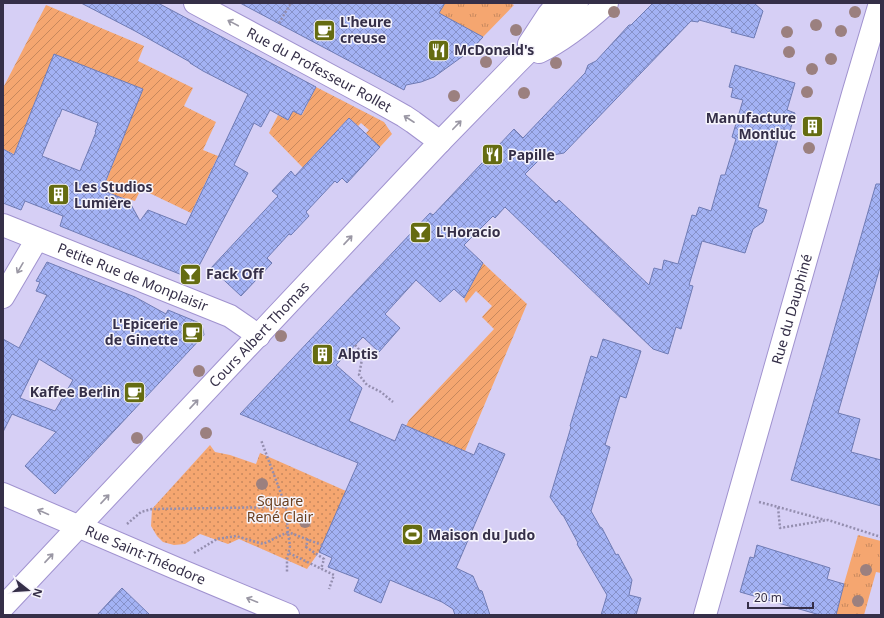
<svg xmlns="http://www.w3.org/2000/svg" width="884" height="618" font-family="'Noto Sans',sans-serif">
	<defs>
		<pattern id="grass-tufts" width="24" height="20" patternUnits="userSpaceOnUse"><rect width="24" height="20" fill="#f5a670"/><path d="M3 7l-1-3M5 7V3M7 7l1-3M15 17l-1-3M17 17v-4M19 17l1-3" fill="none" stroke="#c7885e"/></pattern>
		<pattern id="park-dots" width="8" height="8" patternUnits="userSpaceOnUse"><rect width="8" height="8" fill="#f5a670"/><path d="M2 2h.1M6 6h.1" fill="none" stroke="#c7885e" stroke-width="1.8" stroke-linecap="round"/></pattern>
		<pattern id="garden-furrows" width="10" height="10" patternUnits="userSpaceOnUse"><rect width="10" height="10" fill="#f5a670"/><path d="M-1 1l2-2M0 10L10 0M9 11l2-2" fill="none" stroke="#c7885e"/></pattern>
		<pattern id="building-cross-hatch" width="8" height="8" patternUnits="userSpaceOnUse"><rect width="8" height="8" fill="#a3b2f4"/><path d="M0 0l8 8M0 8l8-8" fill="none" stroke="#8691c8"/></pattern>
	</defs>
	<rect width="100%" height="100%" fill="#d6cff5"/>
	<g fill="url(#grass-tufts)">
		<polygon points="445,3 510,3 514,5 483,37 431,9 444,4"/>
		<polygon points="858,535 881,541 881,573 876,572 864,615 835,615"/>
	</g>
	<polygon fill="url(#park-dots)" points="210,445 215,452 230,455 256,464 260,453 346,491 319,552 307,569 239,539 228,544 200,534 185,544 174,545 163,542 157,536 151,526 152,509"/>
	<g fill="url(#garden-furrows)">
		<polygon points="46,5 144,46 138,61 193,88 184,106 216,122 203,150 218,156 191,213 141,189 135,201 102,192 142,89 54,54 14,154 3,149 3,88"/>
		<polygon points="316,87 384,122 392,134 380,147 366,133 369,130 361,123 358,126 349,118 338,129 345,134 327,153 321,148 311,158 310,175 269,133 278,115 288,120 292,111 302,115"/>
		<polygon points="483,263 527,304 465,451 406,426 409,420 494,329 482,317 492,306 476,291 466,303 464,299"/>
	</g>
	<g fill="url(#building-cross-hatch)" stroke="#6f7bb4" fill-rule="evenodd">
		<path d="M81,3H158L316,87L301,115L293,111L288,120L270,110L261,127L254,123L234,165L248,173L192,279L60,226L63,216L25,201L21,210L3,203V149L14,155L54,54L143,89L102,190L129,201L140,221L148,210L186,225L248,94L203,71L190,63V62L135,31ZM62,109L98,123L95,132H96L80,171L42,156L58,117H59Z"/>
		<polygon points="240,3 445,3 439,13 483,37 470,51 434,77 421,82 406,85 404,90"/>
		<polygon points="653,3 754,3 763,11 754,38 731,32 732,29 699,20 698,22 691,21 564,153 542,157 525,174 556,203 559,200 649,285 654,268 662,270 664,260 678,264 692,215 696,216 699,207 711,211 721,175 725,175 736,139 732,137 743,100 731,97 733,88 729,87 735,65 795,83 787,110 795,113 790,131 781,129 758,207 767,210 763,222 753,229 745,253 702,241 689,285 693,286 681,329 676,327 668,354 653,349 505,207 495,218 493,216 464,245 483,263 464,298 454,289 440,302 416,280 385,314 400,328 379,352 363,337 336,365 362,388 349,421 395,441 402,424 474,455 479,443 505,454 456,568 473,576 479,590 482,591 490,615 455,615 453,609 442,602 390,580 381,603 354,591 359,579 328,567 332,558 319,552 358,463 240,414 430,213 433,215 514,129 523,138 585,73 588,65 596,61 629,25 631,25"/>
		<polygon points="349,118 380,147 347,183 342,178 337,183 335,181 306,212 309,216 291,235 289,234 267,258 272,263 241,296 211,268 278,196 272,191 291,171 295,176"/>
		<polygon points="876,184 881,184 881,264 838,413 860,419 851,452 881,460 881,506 791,480"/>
		<path d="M47,262L135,297L166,314L168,310L202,324L204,335L55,494L25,466L56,432L12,414L3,432V339L19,348L47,295L36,291L40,282L36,281ZM39,359L73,380L55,411L20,398Z"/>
		<polygon points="603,339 641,351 626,398 620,396 605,445 610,447 591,511 600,527 602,528 616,555 618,554 632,580 629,595 641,598 636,615 601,615 607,595 577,544 578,543 563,515 562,515 550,497 571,427 570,426 591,356 597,358"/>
		<polygon points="757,545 830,568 827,579 844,584 836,615 820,615 740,592 750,557 754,558"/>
		<polygon points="122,588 150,615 97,615"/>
	</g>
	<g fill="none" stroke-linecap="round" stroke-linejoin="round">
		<defs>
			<g id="minor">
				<path id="s1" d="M195,3L372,98L404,116L413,122L440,142"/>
				<polyline points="529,44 548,15 558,3"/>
				<path id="s2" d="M3,225L230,316L259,336"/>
				<polyline points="3,297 37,239"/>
				<path id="s3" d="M3,494L180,570L288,615"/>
				<path id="s4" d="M705,615L853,94L880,3"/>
			</g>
			<g id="major">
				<path d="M539,52C564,40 586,22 607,3"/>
				<path id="s5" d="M3,607L440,142L516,64L577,3"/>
			</g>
		</defs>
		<use href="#minor" stroke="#a092cf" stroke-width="24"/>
		<use href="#major" stroke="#a092cf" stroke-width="24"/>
		<g stroke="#948eaf" stroke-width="2.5" stroke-dasharray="2 2" stroke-linecap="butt">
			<polyline points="279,23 291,3"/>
			<polyline points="355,345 363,354 359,375 367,385 381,392 393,402"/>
			<polyline points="759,502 778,507 780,528 828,520 881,537"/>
			<polyline points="286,507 288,532 322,545"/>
			<polyline points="778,507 825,520"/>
			<polyline points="127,524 141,512 152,509 286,507 261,440"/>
			<polyline points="308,539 306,547 324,559 321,569"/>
			<polyline points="194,553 217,539 236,536 263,544 288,532 290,546 287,560 287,572"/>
			<polyline points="289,553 334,575 329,589"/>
		</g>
		<use href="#minor" stroke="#fff" stroke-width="22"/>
		<use href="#major" stroke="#fff" stroke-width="22"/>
	</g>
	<g fill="#9b807f">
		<circle cx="614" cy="12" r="6"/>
		<circle cx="855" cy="12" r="6"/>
		<circle cx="816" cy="25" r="6"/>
		<circle cx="516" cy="30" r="6"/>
		<circle cx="841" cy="31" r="6"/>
		<circle cx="787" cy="32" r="6"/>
		<circle cx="789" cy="52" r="6"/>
		<circle cx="831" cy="59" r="6"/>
		<circle cx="486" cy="62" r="6"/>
		<circle cx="556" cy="63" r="6"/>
		<circle cx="812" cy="69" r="6"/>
		<circle cx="807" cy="92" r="6"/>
		<circle cx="524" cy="93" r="6"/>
		<circle cx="454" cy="96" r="6"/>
		<circle cx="809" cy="148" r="6"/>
		<circle cx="281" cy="336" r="6"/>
		<circle cx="199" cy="371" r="6"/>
		<circle cx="206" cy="433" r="6"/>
		<circle cx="137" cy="438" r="6"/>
		<circle cx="262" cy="484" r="6"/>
		<circle cx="305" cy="522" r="6"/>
		<circle cx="866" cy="570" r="6"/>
		<circle cx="858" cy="601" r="6"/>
	</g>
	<defs><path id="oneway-shaft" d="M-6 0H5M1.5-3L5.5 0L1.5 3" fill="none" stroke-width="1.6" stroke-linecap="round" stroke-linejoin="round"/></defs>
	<g stroke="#9a97a4">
		<use href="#oneway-shaft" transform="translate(233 23) rotate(-152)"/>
		<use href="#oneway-shaft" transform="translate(409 119) rotate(-147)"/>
		<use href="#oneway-shaft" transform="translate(457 125) rotate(-46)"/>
		<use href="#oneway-shaft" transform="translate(348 240) rotate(-47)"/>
		<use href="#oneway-shaft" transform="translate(20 268) rotate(120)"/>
		<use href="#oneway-shaft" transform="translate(194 404) rotate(-47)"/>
		<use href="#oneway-shaft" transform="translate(105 499) rotate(-47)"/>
		<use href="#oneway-shaft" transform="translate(43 512) rotate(-156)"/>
		<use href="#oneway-shaft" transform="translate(49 558) rotate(-47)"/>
		<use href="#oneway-shaft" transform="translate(252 600) rotate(-158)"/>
	</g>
	<defs>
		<symbol id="cafe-square" viewBox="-11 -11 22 22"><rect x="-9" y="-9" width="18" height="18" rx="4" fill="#656c11" stroke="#f6f4fb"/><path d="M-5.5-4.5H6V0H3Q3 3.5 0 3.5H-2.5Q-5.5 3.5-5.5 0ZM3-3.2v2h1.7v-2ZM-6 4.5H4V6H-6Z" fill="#fff"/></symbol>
		<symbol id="restaurant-square" viewBox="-11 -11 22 22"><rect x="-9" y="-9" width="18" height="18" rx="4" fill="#656c11" stroke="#f6f4fb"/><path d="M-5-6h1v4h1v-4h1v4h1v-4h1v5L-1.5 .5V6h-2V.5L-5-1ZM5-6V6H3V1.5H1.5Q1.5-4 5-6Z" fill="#fff"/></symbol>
		<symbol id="building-square" viewBox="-11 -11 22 22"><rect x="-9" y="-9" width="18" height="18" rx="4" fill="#656c11" stroke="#f6f4fb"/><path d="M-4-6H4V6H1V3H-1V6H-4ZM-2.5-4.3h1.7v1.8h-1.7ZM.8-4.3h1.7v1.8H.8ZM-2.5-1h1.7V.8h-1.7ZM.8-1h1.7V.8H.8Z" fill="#fff"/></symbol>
		<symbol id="bar-square" viewBox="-11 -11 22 22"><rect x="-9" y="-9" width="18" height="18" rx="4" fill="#656c11" stroke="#f6f4fb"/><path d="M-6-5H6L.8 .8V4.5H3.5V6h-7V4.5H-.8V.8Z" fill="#fff"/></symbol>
		<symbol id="stadium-square" viewBox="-11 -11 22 22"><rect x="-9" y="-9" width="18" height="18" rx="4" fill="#656c11" stroke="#f6f4fb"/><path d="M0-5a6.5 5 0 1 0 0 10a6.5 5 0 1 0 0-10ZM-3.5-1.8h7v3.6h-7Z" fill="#fff"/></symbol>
	</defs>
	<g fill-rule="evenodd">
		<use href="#cafe-square" x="312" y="18" width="25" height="25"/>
		<use href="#restaurant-square" x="426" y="38" width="25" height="25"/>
		<use href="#building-square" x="800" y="114" width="25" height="25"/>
		<use href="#restaurant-square" x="480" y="142" width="25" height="25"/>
		<use href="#building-square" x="46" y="182" width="25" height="25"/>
		<use href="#bar-square" x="408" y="220" width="25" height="25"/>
		<use href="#bar-square" x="178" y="262" width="25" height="25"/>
		<use href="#cafe-square" x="180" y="320" width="25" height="25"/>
		<use href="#building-square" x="310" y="342" width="25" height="25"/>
		<use href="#cafe-square" x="122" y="380" width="25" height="25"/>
		<use href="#stadium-square" x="400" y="522" width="25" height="25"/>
	</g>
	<g text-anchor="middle" stroke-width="3" stroke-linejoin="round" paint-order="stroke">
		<g font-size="14" font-weight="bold" fill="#352f48" stroke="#f6f4fb" text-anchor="start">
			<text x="340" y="27">L'heure<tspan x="340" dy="16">creuse</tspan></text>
			<text x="454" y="55">McDonald's</text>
			<text x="796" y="123" text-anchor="end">Manufacture<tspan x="796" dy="16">Montluc</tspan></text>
			<text x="508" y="160">Papille</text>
			<text x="74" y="192">Les Studios<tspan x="74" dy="16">Lumière</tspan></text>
			<text x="436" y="237">L'Horacio</text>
			<text x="206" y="279">Fack Off</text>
			<text x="178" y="329" text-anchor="end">L'Epicerie<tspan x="178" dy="16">de Ginette</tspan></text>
			<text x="338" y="359">Alptis</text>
			<text x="120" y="397" text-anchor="end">Kaffee Berlin</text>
			<text x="428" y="540">Maison du Judo</text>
		</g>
		<g font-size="14" fill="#352f48" stroke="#f6f4fb">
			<text dy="5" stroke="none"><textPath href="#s1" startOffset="141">Rue du Professeur Rollet</textPath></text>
			<text dy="5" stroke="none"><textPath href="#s2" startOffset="140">Petite Rue de Monplaisir</textPath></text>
			<text dy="5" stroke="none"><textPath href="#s4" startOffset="318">Rue du Dauphiné</textPath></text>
			<text dy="5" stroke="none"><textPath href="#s5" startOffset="374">Cours Albert Thomas</textPath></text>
			<text dy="5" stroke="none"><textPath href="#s3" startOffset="155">Rue Saint-Théodore</textPath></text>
		</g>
		<g font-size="14" fill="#6a3f1f" stroke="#f6f4fb">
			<text x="280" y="506">Square<tspan x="280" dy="16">René Clair</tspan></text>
		</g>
	</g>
	<rect width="884" height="618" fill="none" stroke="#352f48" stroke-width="8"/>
	<g transform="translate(28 590) rotate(107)" stroke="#f6f4fb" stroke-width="3" paint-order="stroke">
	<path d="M0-3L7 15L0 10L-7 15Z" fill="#352f48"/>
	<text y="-6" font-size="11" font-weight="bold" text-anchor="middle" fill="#352f48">N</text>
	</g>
	<path d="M748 602v6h65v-6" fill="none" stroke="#352f48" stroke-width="2"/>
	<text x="754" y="602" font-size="12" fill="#352f48" stroke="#f6f4fb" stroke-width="3" paint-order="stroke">20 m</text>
</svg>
